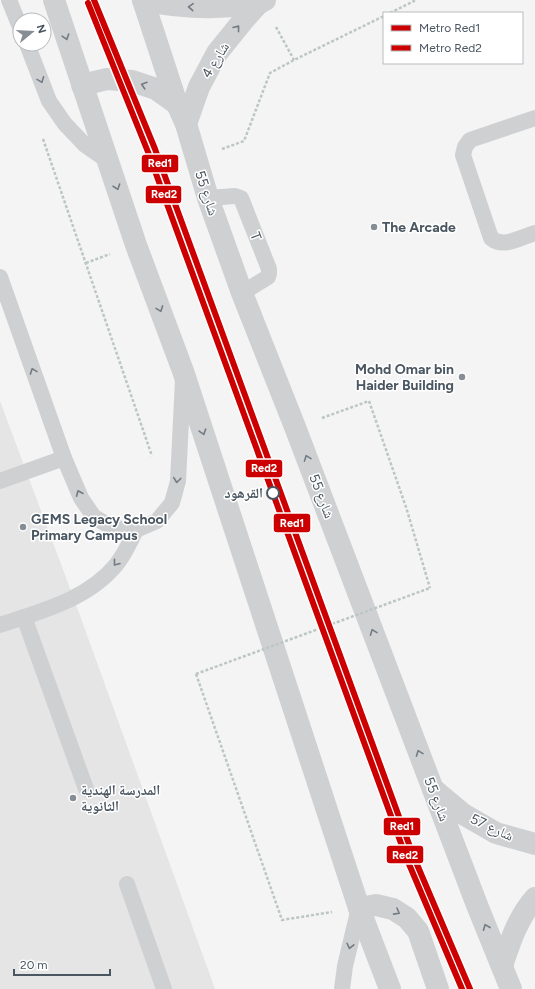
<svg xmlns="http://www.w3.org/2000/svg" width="535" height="989" font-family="Figtree,'Noto Naskh Arabic',sans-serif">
	<rect width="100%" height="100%" fill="#f4f4f4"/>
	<polygon fill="#e6e5e6" points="0,401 74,599 215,989 0,989"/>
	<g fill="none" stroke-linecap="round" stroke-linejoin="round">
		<g stroke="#bcc7c4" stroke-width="2.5" stroke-dasharray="3 2" stroke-linecap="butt">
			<polyline points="390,13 416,0"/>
			<polyline points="276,27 294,60"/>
			<polyline points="43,139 152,456"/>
			<polyline points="222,149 244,141 270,73 294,60 384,16"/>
			<polyline points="86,263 110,254"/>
			<polyline points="322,418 369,401 406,507 430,588"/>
			<polyline points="196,674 282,920 332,912"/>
		</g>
		<g stroke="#ced0d2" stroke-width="16">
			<polyline points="9,0 20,27"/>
			<polyline points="27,44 49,101 65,124 85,145 108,161"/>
			<path d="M535,118L470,140L465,147L463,155L491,238C503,249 521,237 535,233"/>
			<polyline points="208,198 235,196 241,198 269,269 269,273 268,277 242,293"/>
			<polyline points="0,277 64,458 81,498 94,517 113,528 136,530 157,521 172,503 178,481 183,380"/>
			<polyline points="0,481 64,458"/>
			<polyline points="24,617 86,789"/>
			<path d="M0,625C41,611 87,600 116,565C125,554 130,542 136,530"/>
			<polyline points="127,884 164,989"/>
			<polyline points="342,989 345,966 359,908"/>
		</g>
		<g stroke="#ced0d2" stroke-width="22">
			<path d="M143,0C182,9 218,9 258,4"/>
			<polyline points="186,124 199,87 217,53 242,22 258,4 265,0"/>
			<polyline points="433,789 463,814 496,833 535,844"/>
			<path d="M502,966C510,942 518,917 535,898"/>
		</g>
		<g stroke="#ced0d2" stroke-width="22">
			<polyline points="54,0 136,245 183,371 359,908 390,989"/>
			<polyline points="143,0 177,104 186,124 208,198 242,293 295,427 477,905 511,989"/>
			<polyline points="82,85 107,79 132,81 156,89 177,104"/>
			<polyline points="359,908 376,905 393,909 407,918 418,931 438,989"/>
		</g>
		<polyline stroke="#bcc7c4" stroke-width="2.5" stroke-dasharray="3 2" stroke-linecap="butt" points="196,674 430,588"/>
		<defs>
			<polyline id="metro-1" points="94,0 155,149 413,855 470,989"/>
			<polyline id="metro-2" points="88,3 148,152 406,857 462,989"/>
		</defs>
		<use href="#metro-1" stroke="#fff" stroke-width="9"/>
		<use href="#metro-2" stroke="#fff" stroke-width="9"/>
		<use href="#metro-1" stroke="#c00" stroke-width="6"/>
		<use href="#metro-2" stroke="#c00" stroke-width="6"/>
	</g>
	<defs><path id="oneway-chevron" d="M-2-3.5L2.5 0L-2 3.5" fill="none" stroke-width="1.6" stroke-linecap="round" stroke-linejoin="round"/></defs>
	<g stroke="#727b83">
		<use href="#oneway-chevron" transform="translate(191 7) rotate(-177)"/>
		<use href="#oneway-chevron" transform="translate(237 28) rotate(-52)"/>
		<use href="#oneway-chevron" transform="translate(66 37) rotate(72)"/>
		<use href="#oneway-chevron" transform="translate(41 80) rotate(69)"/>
		<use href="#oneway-chevron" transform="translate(144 85) rotate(-162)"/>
		<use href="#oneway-chevron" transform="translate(117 187) rotate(71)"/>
		<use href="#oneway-chevron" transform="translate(160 309) rotate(70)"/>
		<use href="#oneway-chevron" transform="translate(33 371) rotate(-110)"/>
		<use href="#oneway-chevron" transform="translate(203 432) rotate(72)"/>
		<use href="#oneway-chevron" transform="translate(307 458) rotate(-111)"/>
		<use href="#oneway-chevron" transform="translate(177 480) rotate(97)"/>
		<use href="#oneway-chevron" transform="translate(79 493) rotate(-113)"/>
		<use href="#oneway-chevron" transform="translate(116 563) rotate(128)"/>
		<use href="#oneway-chevron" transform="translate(373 632) rotate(-111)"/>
		<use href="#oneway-chevron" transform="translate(419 753) rotate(-111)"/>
		<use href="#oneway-chevron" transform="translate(397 912) rotate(29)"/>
		<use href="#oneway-chevron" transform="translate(486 927) rotate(-112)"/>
		<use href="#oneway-chevron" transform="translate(350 946) rotate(103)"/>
	</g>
	<g fill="#868d94" stroke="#fff" stroke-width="1.5">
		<circle cx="374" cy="227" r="4"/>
		<circle cx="462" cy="377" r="4"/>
		<circle cx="23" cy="527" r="4"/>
		<circle cx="73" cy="798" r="4"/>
	</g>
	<circle fill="#fff" stroke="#4a5661" stroke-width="2" cx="273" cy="493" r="6"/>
	<g text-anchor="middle" stroke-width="3" stroke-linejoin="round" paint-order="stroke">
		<g font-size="14" fill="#4a5661" stroke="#fff">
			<text transform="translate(215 60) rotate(-58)" y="5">شارع 4</text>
			<text transform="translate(207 193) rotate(72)" y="5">شارع 55</text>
			<text transform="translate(256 236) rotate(69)" y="5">T</text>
			<text transform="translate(322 496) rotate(69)" y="5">شارع 55</text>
			<text transform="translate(437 799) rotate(69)" y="5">شارع 55</text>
			<text transform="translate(492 827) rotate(25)" y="5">شارع 57</text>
		</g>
		<g font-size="14" font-weight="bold" fill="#4a5661" stroke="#fff" text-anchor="start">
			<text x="382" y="232">The Arcade</text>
			<text x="454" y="374" text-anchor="end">Mohd Omar bin<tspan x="454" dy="16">Haider Building</tspan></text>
			<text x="31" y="524">GEMS Legacy School<tspan x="31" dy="16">Primary Campus</tspan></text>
			<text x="81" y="795">المدرسة الهندية<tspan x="81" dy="16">الثانوية</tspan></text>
		</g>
		<g font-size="14" font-weight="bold" fill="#4a5661" stroke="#fff" text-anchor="end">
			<text x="263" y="498">القرهود</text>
		</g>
	</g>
	<g stroke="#fff" stroke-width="1.5">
		<rect x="141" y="154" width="38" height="19" rx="4" fill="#c00"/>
		<rect x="145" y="185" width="37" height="19" rx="4" fill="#c00"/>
		<rect x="245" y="459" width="38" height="19" rx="4" fill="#c00"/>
		<rect x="273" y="513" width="38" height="20" rx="4" fill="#c00"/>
		<rect x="383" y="817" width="38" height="19" rx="4" fill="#c00"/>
		<rect x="386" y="845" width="38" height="19" rx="4" fill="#c00"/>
	</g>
	<g font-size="11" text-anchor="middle" font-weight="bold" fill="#fff">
		<text x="160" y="167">Red1</text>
		<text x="164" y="198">Red2</text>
		<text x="264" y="472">Red2</text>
		<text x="292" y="527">Red1</text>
		<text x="402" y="830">Red1</text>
		<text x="405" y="859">Red2</text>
	</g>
	<rect x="383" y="12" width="140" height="52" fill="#ffffff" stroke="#b7bbc0"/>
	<rect x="391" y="25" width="20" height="6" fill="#cc0000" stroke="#b7bbc0"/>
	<text x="419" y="32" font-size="12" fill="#4a5661">Metro Red1</text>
	<rect x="391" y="45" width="20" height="6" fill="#cc0000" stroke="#b7bbc0"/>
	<text x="419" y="52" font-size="12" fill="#4a5661">Metro Red2</text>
	<g transform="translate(32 32) rotate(72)"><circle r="19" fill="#ffffff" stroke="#b7bbc0"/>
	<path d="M0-3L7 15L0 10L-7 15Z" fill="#868d94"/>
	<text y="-6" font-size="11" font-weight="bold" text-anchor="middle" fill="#4a5661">N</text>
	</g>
	<path d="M14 969v6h96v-6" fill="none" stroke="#4a5661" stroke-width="2"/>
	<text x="20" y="969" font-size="12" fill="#4a5661" stroke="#ffffff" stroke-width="3" paint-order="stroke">20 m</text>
</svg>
